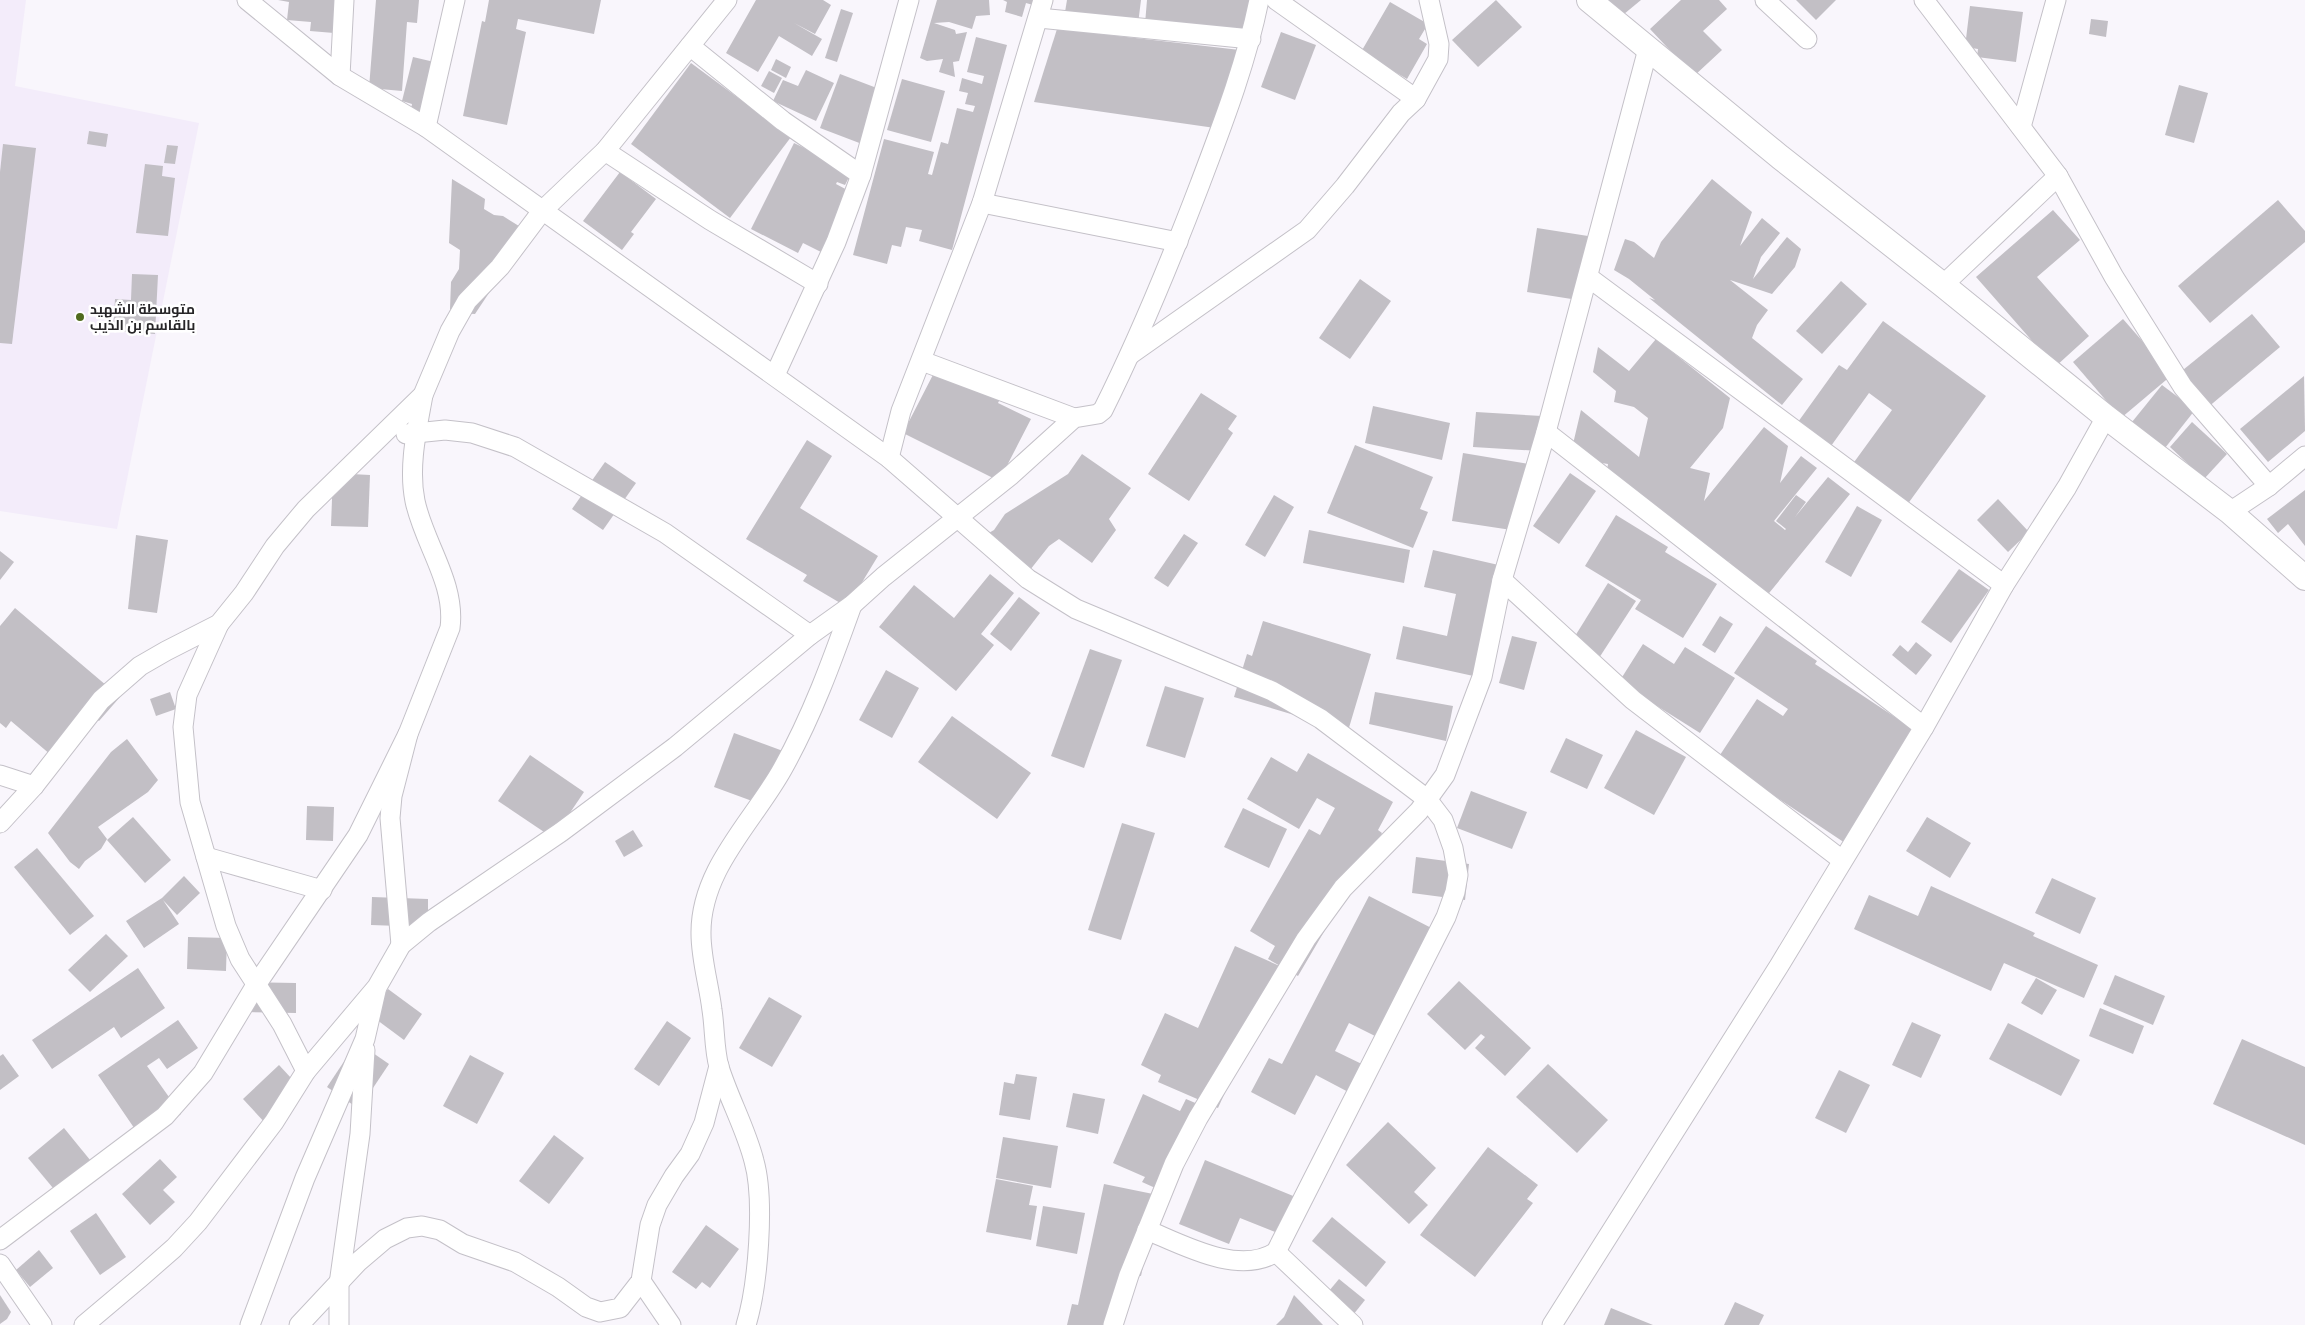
<svg xmlns="http://www.w3.org/2000/svg" width="2305" height="1325" font-family="'IBM Plex Sans',Cairo,sans-serif">
	<rect width="100%" height="100%" fill="#f9f6fc"/>
	<polygon fill="#f3ecfa" points="0,0 26,0 15,86 199,123 117,529 0,511"/>
	<g fill="#c2bfc5">
		<polygon points="278,0 352,0 334,33 310,31 311,22 287,20 289,2"/>
		<polygon points="376,0 419,0 417,23 407,22 402,91 369,88"/>
		<polygon points="489,0 601,0 594,34 518,19 516,29 526,32 507,125 463,116 482,21 485,22"/>
		<polygon points="756,0 823,0 831,5 815,34 794,23 822,39 812,56 779,36 758,72 726,53"/>
		<polygon points="937,0 989,0 990,15 976,16 972,29 949,22 934,23 955,30 956,34 967,32 959,61 953,62 955,77 939,72 943,59 927,61 920,58"/>
		<polygon points="1003,0 1034,0 1033,5 1026,3 1022,17 1005,12 1007,2"/>
		<polygon points="1067,0 1141,0 1138,24 1065,12"/>
		<polygon points="1147,0 1255,0 1252,36 1145,24"/>
		<polygon points="1496,0 1522,27 1478,67 1452,40"/>
		<polygon points="1603,0 1641,0 1618,19"/>
		<polygon points="1681,0 1719,0 1727,9 1703,31 1722,50 1694,76 1650,29"/>
		<polygon points="1796,0 1836,0 1816,20"/>
		<polygon points="1390,2 1428,24 1419,39 1427,44 1407,79 1361,52"/>
		<polygon points="1970,6 2023,12 2016,62 1977,57 1978,49 1965,47"/>
		<polygon points="841,9 853,13 837,62 825,58"/>
		<polygon points="2091,19 2108,21 2106,37 2089,34"/>
		<polygon points="1057,29 1240,50 1215,128 1034,102"/>
		<polygon points="1281,32 1316,45 1295,100 1261,87"/>
		<polygon points="976,37 1007,45 952,250 919,241 922,230 906,227 901,247 892,245 887,264 853,255 884,139 934,152 928,174 932,175 941,142 948,144 957,108 973,112 975,106 965,104 968,93 959,91 962,78 982,84 984,76 967,72"/>
		<polygon points="413,57 447,65 435,115 411,109 412,104 402,101"/>
		<polygon points="776,59 791,67 786,78 771,70"/>
		<polygon points="691,63 791,137 730,218 631,144"/>
		<polygon points="806,70 834,83 816,121 773,101 783,80 798,86"/>
		<polygon points="769,71 782,78 774,93 761,86"/>
		<polygon points="840,74 882,90 862,144 820,128"/>
		<polygon points="902,79 945,91 931,142 887,130"/>
		<polygon points="2179,85 2208,93 2194,143 2165,135"/>
		<polygon points="89,131 108,134 106,147 87,144"/>
		<polygon points="794,143 852,171 845,185 837,182 836,184 851,192 821,252 803,243 798,253 751,229"/>
		<polygon points="3,144 36,148 12,344 0,343 0,172"/>
		<polygon points="167,145 178,146 175,164 164,163"/>
		<polygon points="145,164 163,166 162,176 175,178 168,236 136,233"/>
		<polygon points="620,172 656,199 631,232 634,234 622,250 583,221"/>
		<polygon points="452,179 485,199 484,209 494,215 503,216 527,231 526,237 475,314 457,313 450,309 451,282 459,269 460,250 449,243"/>
		<polygon points="1712,179 1752,212 1740,246 1762,218 1780,233 1761,257 1753,279 1787,237 1801,249 1795,267 1772,294 1730,280 1768,310 1757,325 1752,338 1803,379 1782,405 1649,298 1655,300 1629,279 1614,270 1625,239 1634,242 1654,258 1661,242"/>
		<polygon points="2278,200 2305,231 2305,242 2210,323 2178,286"/>
		<polygon points="2053,210 2080,240 2037,277 2089,336 2055,367 1976,277"/>
		<polygon points="1537,228 1588,236 1578,300 1527,292"/>
		<polygon points="132,274 158,275 155,334 113,331 115,299 131,300"/>
		<polygon points="1360,279 1391,301 1350,359 1319,338"/>
		<polygon points="1841,281 1867,304 1822,354 1796,331"/>
		<polygon points="2252,314 2280,347 2207,408 2178,374"/>
		<polygon points="2123,319 2172,375 2121,418 2073,362"/>
		<polygon points="1883,321 1986,396 1907,505 1852,465 1892,410 1869,393 1831,446 1798,422 1839,365 1847,370"/>
		<polygon points="1656,339 1730,398 1723,428 1690,468 1710,473 1704,501 1764,427 1788,446 1780,483 1801,456 1817,468 1774,521 1785,530 1786,529 1776,521 1796,495 1806,502 1795,517 1828,477 1850,494 1765,598 1728,568 1730,562 1717,558 1607,470 1608,464 1595,462 1573,444 1581,410 1639,457 1648,418 1634,407 1614,402 1616,391 1593,372 1598,347 1629,371"/>
		<polygon points="937,367 1000,399 998,403 1031,419 999,481 903,433"/>
		<polygon points="2304,376 2305,431 2268,462 2240,429"/>
		<polygon points="2162,385 2195,410 2165,448 2132,422"/>
		<polygon points="1201,393 1237,416 1228,429 1233,433 1189,501 1148,474"/>
		<polygon points="1373,406 1450,423 1442,460 1365,443"/>
		<polygon points="1476,412 1542,416 1540,451 1473,447"/>
		<polygon points="2192,422 2227,454 2204,479 2170,447"/>
		<polygon points="807,440 832,456 800,508 878,556 847,607 803,581 807,575 746,539"/>
		<polygon points="1355,445 1433,477 1420,509 1428,512 1413,548 1327,513"/>
		<polygon points="1463,453 1529,464 1518,531 1452,521"/>
		<polygon points="1082,454 1131,488 1109,519 1116,530 1092,563 1059,539 1049,546 1030,570 987,534 994,530 1005,514 1068,474"/>
		<polygon points="605,462 636,483 603,530 572,509"/>
		<polygon points="333,473 370,475 368,527 331,526"/>
		<polygon points="1570,473 1596,491 1559,544 1533,526"/>
		<polygon points="2305,490 2305,546 2288,524 2278,533 2267,519"/>
		<polygon points="1274,495 1294,507 1265,557 1245,545"/>
		<polygon points="1998,499 2029,532 2008,552 1977,520"/>
		<polygon points="1857,506 1882,520 1851,577 1825,562"/>
		<polygon points="1616,515 1668,547 1665,552 1717,584 1683,638 1635,609 1641,600 1585,566"/>
		<polygon points="1309,530 1410,550 1404,583 1303,563"/>
		<polygon points="1184,534 1198,543 1168,587 1154,578"/>
		<polygon points="136,535 168,540 157,613 128,609"/>
		<polygon points="1433,550 1503,566 1478,677 1396,659 1403,626 1447,636 1456,594 1424,587"/>
		<polygon points="0,551 14,562 0,580"/>
		<polygon points="1959,569 1989,590 1951,643 1921,622"/>
		<polygon points="990,574 1014,593 981,634 994,645 956,691 879,627 914,585 954,618"/>
		<polygon points="1608,583 1636,601 1599,658 1572,641"/>
		<polygon points="1019,597 1040,613 1011,651 990,634"/>
		<polygon points="15,608 120,697 99,721 95,718 51,755 11,721 6,728 0,723 0,626"/>
		<polygon points="1720,616 1733,624 1715,653 1702,645"/>
		<polygon points="1263,621 1371,654 1348,731 1234,697 1247,654 1252,656"/>
		<polygon points="1766,626 1817,661 1815,664 1925,737 1851,847 1718,758 1757,699 1783,716 1788,709 1734,673"/>
		<polygon points="1512,636 1537,642 1524,690 1499,683"/>
		<polygon points="1916,642 1932,655 1916,675 1892,655 1900,645 1908,652"/>
		<polygon points="1643,644 1674,664 1685,647 1735,678 1700,733 1619,682"/>
		<polygon points="1090,649 1122,660 1084,768 1051,756"/>
		<polygon points="886,670 919,688 892,738 859,720"/>
		<polygon points="1165,686 1204,698 1185,758 1146,746"/>
		<polygon points="170,692 176,709 156,716 150,699"/>
		<polygon points="1375,692 1453,706 1446,741 1369,724"/>
		<polygon points="952,716 1031,773 997,819 918,762"/>
		<polygon points="1636,730 1686,757 1654,815 1604,788"/>
		<polygon points="734,733 783,751 763,805 714,787"/>
		<polygon points="1566,738 1603,755 1587,789 1550,772"/>
		<polygon points="127,739 158,780 148,792 98,827 107,839 101,849 85,861 79,869 70,862 48,833 111,752"/>
		<polygon points="1308,753 1393,802 1378,830 1382,833 1298,976 1268,959 1275,946 1250,931 1309,829 1320,835 1335,808 1317,798 1299,829 1247,799 1271,757 1297,772"/>
		<polygon points="530,755 584,792 553,838 498,801"/>
		<polygon points="1471,791 1527,812 1512,849 1457,828"/>
		<polygon points="307,806 334,807 333,841 306,840"/>
		<polygon points="1243,808 1287,829 1269,868 1224,847"/>
		<polygon points="133,817 171,860 145,883 107,840"/>
		<polygon points="1927,817 1971,843 1950,878 1906,851"/>
		<polygon points="1122,823 1155,833 1121,940 1088,930"/>
		<polygon points="633,830 643,846 624,857 615,841"/>
		<polygon points="37,848 94,916 70,935 14,867"/>
		<polygon points="1416,857 1469,864 1465,900 1412,893"/>
		<polygon points="184,876 200,893 177,915 163,900 179,924 144,948 126,921 162,898"/>
		<polygon points="2052,878 2096,898 2080,934 2035,913"/>
		<polygon points="1931,886 2035,933 2033,936 2098,965 2084,998 2004,963 1991,991 1854,929 1869,895 1918,916"/>
		<polygon points="1369,896 1447,936 1391,1044 1349,1023 1335,1051 1368,1067 1354,1095 1316,1075 1295,1115 1251,1092 1269,1058 1282,1064"/>
		<polygon points="372,897 428,899 428,927 371,925"/>
		<polygon points="106,934 128,956 90,992 68,970"/>
		<polygon points="188,937 227,938 226,971 187,969"/>
		<polygon points="1235,946 1282,967 1218,1108 1158,1082 1161,1075 1141,1065 1165,1013 1198,1028"/>
		<polygon points="138,968 165,1008 121,1038 114,1027 52,1069 32,1040"/>
		<polygon points="2115,975 2165,996 2153,1025 2103,1004"/>
		<polygon points="2036,978 2057,990 2042,1015 2021,1003"/>
		<polygon points="1459,981 1531,1048 1505,1076 1475,1048 1485,1037 1481,1034 1465,1050 1427,1014"/>
		<polygon points="245,982 296,983 296,1013 244,1012"/>
		<polygon points="388,989 422,1014 404,1040 369,1014"/>
		<polygon points="769,997 802,1016 772,1067 739,1048"/>
		<polygon points="2100,1008 2144,1026 2133,1054 2089,1036"/>
		<polygon points="178,1020 198,1048 167,1069 159,1058 147,1066 181,1114 143,1141 98,1075"/>
		<polygon points="667,1021 691,1038 659,1086 634,1069"/>
		<polygon points="1912,1022 1941,1035 1921,1078 1892,1065"/>
		<polygon points="2008,1023 2080,1060 2061,1096 1989,1059"/>
		<polygon points="2242,1039 2305,1067 2305,1145 2213,1104"/>
		<polygon points="357,1042 389,1064 359,1109 327,1087"/>
		<polygon points="3,1054 19,1076 0,1090 0,1056"/>
		<polygon points="470,1055 504,1073 477,1124 443,1106"/>
		<polygon points="1548,1064 1608,1120 1577,1153 1516,1097"/>
		<polygon points="279,1065 304,1092 267,1125 243,1099"/>
		<polygon points="1839,1070 1870,1085 1846,1133 1815,1118"/>
		<polygon points="1016,1074 1037,1077 1030,1120 999,1115 1004,1082 1014,1084"/>
		<polygon points="1073,1093 1105,1099 1098,1134 1066,1127"/>
		<polygon points="1143,1094 1180,1111 1186,1099 1200,1105 1162,1191 1142,1182 1145,1177 1113,1163"/>
		<polygon points="1388,1122 1436,1168 1414,1192 1428,1205 1409,1224 1346,1165"/>
		<polygon points="64,1128 99,1171 63,1200 28,1158"/>
		<polygon points="554,1135 584,1158 549,1204 519,1181"/>
		<polygon points="1003,1137 1058,1146 1051,1188 996,1178"/>
		<polygon points="1488,1147 1538,1185 1527,1199 1533,1203 1475,1277 1420,1235"/>
		<polygon points="160,1159 177,1177 163,1190 175,1202 150,1225 122,1194"/>
		<polygon points="1205,1160 1303,1200 1288,1237 1240,1218 1229,1244 1179,1224"/>
		<polygon points="996,1179 1033,1186 1029,1205 1037,1206 1031,1240 986,1232"/>
		<polygon points="1104,1184 1158,1195 1141,1276 1125,1272 1114,1325 1067,1325 1072,1304 1078,1305"/>
		<polygon points="1043,1206 1085,1213 1077,1254 1036,1246"/>
		<polygon points="96,1213 126,1257 100,1275 70,1231"/>
		<polygon points="1332,1217 1386,1262 1366,1287 1312,1241"/>
		<polygon points="706,1225 739,1249 710,1288 702,1282 696,1289 672,1272"/>
		<polygon points="39,1250 53,1268 30,1287 16,1270"/>
		<polygon points="1339,1279 1365,1300 1345,1325 1319,1303"/>
		<polygon points="0,1295 11,1312 7,1319 0,1324"/>
		<polygon points="1294,1295 1323,1325 1276,1325 1284,1317"/>
		<polygon points="1735,1302 1764,1315 1759,1325 1724,1325"/>
		<polygon points="1611,1308 1653,1325 1604,1325"/>
	</g>
	<g fill="none" stroke-linecap="round" stroke-linejoin="round">
		<defs>
			<g id="minor">
				<path d="M247,0L340,76L426,127L889,458L1028,579L1076,609L1272,691L1321,719L1427,799L1443,820L1453,848L1458,875L1455,892L1446,917L1276,1252C1239,1276 1183,1245 1147,1230"/>
				<polyline points="1276,0 1416,99"/>
				<polyline points="1765,0 1807,39"/>
				<polyline points="1924,0 2058,176 2114,277 2183,387 2269,486"/>
				<polyline points="1039,18 1251,39"/>
				<polyline points="690,46 783,121 861,175"/>
				<polyline points="340,76 344,0"/>
				<polyline points="426,127 455,0"/>
				<polyline points="2021,127 2056,0"/>
				<polyline points="605,151 710,220 818,284"/>
				<polyline points="982,203 1178,242"/>
				<polyline points="1588,277 2004,585"/>
				<polyline points="1943,285 2058,176"/>
				<polyline points="1131,354 1307,230 1345,186 1401,113 1416,99 1438,59 1439,44 1429,0"/>
				<polyline points="922,361 1074,418"/>
				<polyline points="775,375 836,242 861,175 909,0"/>
				<polyline points="1546,432 1924,727"/>
				<polyline points="406,434 445,430 472,433 515,447 665,533 810,635"/>
				<polyline points="889,458 901,411 982,203 1043,0"/>
				<polyline points="2230,512 2269,486 2305,456"/>
				<polyline points="1502,580 1633,700 1842,860"/>
				<polyline points="219,624 187,695 183,727 190,802 226,926 240,959 282,1024 306,1071"/>
				<polyline points="0,775 34,786"/>
				<polyline points="0,823 34,786 101,700 140,666 166,651 219,624 244,593 275,546 306,509 423,395 450,331 467,301 500,267 542,211 605,151 727,0"/>
				<polyline points="206,857 322,890"/>
				<path d="M401,945L390,818L392,796L408,734L450,628C456,583 424,544 415,501C408,467 417,429 423,395"/>
				<polyline points="0,1240 165,1116 203,1073 256,985 358,835 408,734"/>
				<polyline points="1276,1252 1353,1325"/>
				<polyline points="0,1264 42,1325"/>
				<polyline points="641,1281 671,1325"/>
				<path d="M84,1325L141,1277L174,1248L198,1222L274,1122L306,1071L377,987L401,945L429,922L561,832L675,747L810,635L852,605L883,577L1011,475L1074,418L1098,414L1103,410C1140,336 1171,260 1200,184C1223,123 1246,64 1259,0"/>
				<polyline points="250,1325 305,1178 365,1039 376,991"/>
				<polyline points="299,1325 358,1262 385,1239 407,1228 422,1226 440,1230 463,1244 515,1262 558,1287 586,1307 600,1312 620,1308 641,1281 650,1225 657,1205 674,1176 690,1154 704,1123 719,1066"/>
				<polyline points="339,1325 339,1284 360,1134 365,1050"/>
				<path d="M746,1325C758,1286 765,1200 754,1161C746,1129 729,1099 719,1067C714,1049 715,1029 712,1010C709,985 701,959 701,934C700,869 754,821 783,768C812,716 832,661 852,605"/>
				<polyline points="1113,1325 1129,1275 1174,1164 1198,1118 1306,939 1343,888 1419,811 1445,775 1482,677 1502,580 1546,432 1648,49"/>
				<polyline points="1552,1325 1779,966 1924,727 2004,585 2067,487 2106,417"/>
			</g>
			<polyline id="tertiary" points="1589,0 1780,157 1943,285 2106,417 2230,512 2305,578"/>
		</defs>
		<use href="#minor" stroke="#c4c1c8" stroke-width="21"/>
		<use href="#tertiary" stroke="#c4c1c8" stroke-width="26"/>
		<use href="#minor" stroke="#fff" stroke-width="19"/>
		<use href="#tertiary" stroke="#fff" stroke-width="24"/>
	</g>
	<circle fill="#506b1e" stroke="#fff" stroke-width="2" cx="80" cy="317" r="5"/>
	<g text-anchor="middle" stroke-width="5" stroke-linejoin="round" paint-order="stroke">
		<g font-size="14" font-weight="bold" fill="#272628" stroke="#fff" text-anchor="start">
			<text x="90" y="314">متوسطة الشهيد<tspan x="90" dy="16">بالقاسم بن الذيب</tspan></text>
		</g>
	</g>
</svg>
